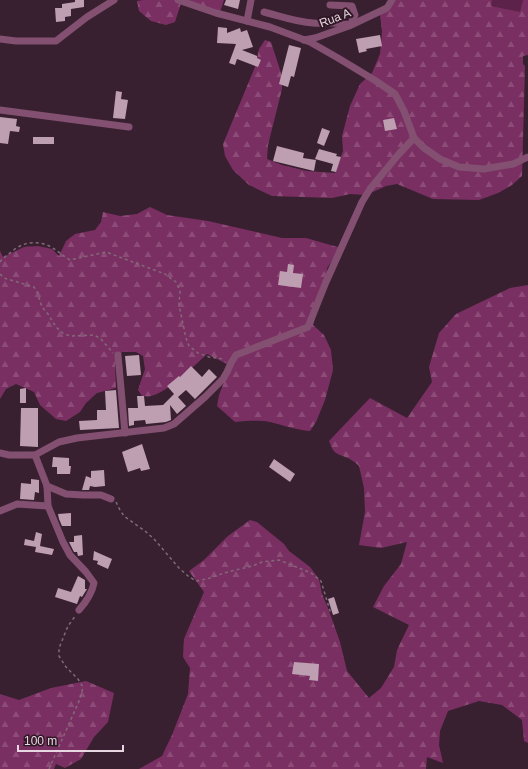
<svg xmlns="http://www.w3.org/2000/svg" width="528" height="769" font-family="Helvetica,sans-serif">
	<defs>
		<pattern id="forest-firs" width="22" height="20" patternUnits="userSpaceOnUse"><rect width="22" height="20" fill="#7a2f62"/><path d="M5 1l3.5 6h-7zM16 11l3.5 6h-7z" fill="#8d4c78"/></pattern>
	</defs>
	<rect width="100%" height="100%" fill="#392030"/>
	<g fill="url(#forest-firs)">
		<polygon points="143,0 224,0 220,12 182,0 175,22 166,25 151,21 139,11 137,1"/>
		<polygon points="396,0 528,0 528,55 523,56 523,64 525,66 522,176 512,185 498,193 479,200 433,199 397,184 386,186 366,195 350,194 332,198 272,196 249,185 233,170 225,156 223,144 255,67 259,49 265,40 271,42 282,76 282,89 268,145 267,159 282,165 307,171 335,173 343,151 342,136 350,106 360,84 372,73 380,54 382,32 380,14 389,9"/>
		<path d="M150,207L167,215L208,221L282,238H306L341,248L327,268V280L313,325L324,335L331,350L333,370L325,400L316,422L310,431C296,430 283,425 270,422C259,420 247,421 235,422L217,406L219,395L229,369L227,364L207,354C194,366 168,392 151,396C148,397 145,396 142,396L138,390L145,369L143,356L136,352H122L115,365L116,388L97,393L86,403L80,412L66,421L56,419L40,405L34,392L16,384L6,389L0,399V251L3,257L24,247L38,246L52,249L59,256L66,241L75,234L95,230L101,222L103,212L120,216L137,214Z"/>
		<path d="M528,285V743L524,741L522,720L502,705L479,701L448,711L440,731L439,745L443,763L427,757L426,769H139L162,756L172,735L188,694L190,668L183,657L184,639L204,592L189,571L204,560L228,536L250,520L257,522L284,544L289,551L310,567L319,579L322,594L328,608L340,642L347,671L369,698L381,688L394,667L397,650L409,625L373,607L384,586L401,564L407,542L381,548L359,545L365,512L364,488L359,466C356,463 352,460 348,458C335,453 334,454 329,441L370,398L407,418L432,382L429,367L439,333L456,314L510,288Z"/>
		<polygon points="86,681 114,693 108,722 94,737 81,759 65,768 56,764 54,769 0,769 0,694 19,700 51,688"/>
	</g>
	<polygon fill="#5d224a" points="492,0 523,0 520,12 491,6"/>
	<g fill="#be9eb1">
		<polygon points="75,0 84,0 84,7 71,9 71,16 65,17 65,21 56,22 55,8 62,8 62,4 75,2"/>
		<polygon points="226,0 240,0 238,9 224,5"/>
		<polygon points="218,27 227,28 227,33 240,28 241,32 247,30 253,47 242,50 257,56 257,58 261,60 258,67 237,59 235,65 229,63 236,44 217,43"/>
		<polygon points="380,35 382,46 366,49 367,51 359,53 356,39"/>
		<polygon points="289,45 301,48 294,77 291,76 288,87 279,84"/>
		<polygon points="116,91 122,92 121,99 128,100 125,119 113,118"/>
		<polygon points="0,117 17,119 16,126 20,127 19,132 10,131 8,144 0,143"/>
		<polygon points="394,118 397,129 385,131 383,120"/>
		<polygon points="322,128 330,131 324,146 317,143"/>
		<rect x="33" y="137" width="21" height="7"/>
		<polygon points="277,146 304,153 303,158 316,160 314,171 273,161"/>
		<polygon points="319,149 337,154 336,156 341,157 336,172 331,171 333,164 315,159"/>
		<polygon points="288,264 294,265 293,273 303,274 301,288 278,285 280,271 287,272"/>
		<polygon points="139,355 141,375 127,376 125,356"/>
		<polygon points="191,366 202,377 209,369 217,377 195,399 186,390 178,397 186,406 177,414 170,405 171,420 166,422 146,424 145,420 134,421 134,425 129,426 128,408 138,408 137,396 144,396 145,406 163,405 174,394 167,386 179,376 180,377"/>
		<polygon points="26,388 26,403 20,403 20,389"/>
		<polygon points="116,390 119,428 80,430 79,421 97,420 97,410 106,410 105,391"/>
		<polygon points="21,408 38,408 38,447 20,446"/>
		<polygon points="142,444 150,469 141,471 140,468 128,472 122,452"/>
		<polygon points="53,457 69,458 69,466 71,466 70,474 57,474 57,467 52,467"/>
		<polygon points="274,459 295,474 290,482 269,467"/>
		<polygon points="104,470 105,486 95,487 90,486 89,490 82,490 86,476 91,478 91,471"/>
		<polygon points="31,479 39,480 39,493 35,492 34,500 20,499 21,483 31,484"/>
		<polygon points="71,513 71,526 62,526 59,519 58,514"/>
		<polygon points="36,532 42,534 40,546 54,549 52,555 35,552 36,547 24,545 25,539 34,541"/>
		<polygon points="82,535 83,555 78,556 77,552 74,552 69,542 74,542 74,536"/>
		<polygon points="94,551 112,559 108,569 97,564 98,561 93,560"/>
		<polygon points="78,576 85,580 85,589 87,589 82,597 80,596 77,604 55,597 58,588 71,592"/>
		<polygon points="334,597 339,613 333,615 328,599"/>
		<polygon points="294,662 319,664 318,681 309,680 310,676 292,674"/>
	</g>
	<g fill="none" stroke-linecap="round" stroke-linejoin="round">
		<g stroke="#816a78" stroke-width="1.5" stroke-dasharray="3 3" stroke-linecap="butt">
			<path d="M0,262L2,259C8,255 14,249 20,246C30,241 42,242 51,247C58,251 63,256 70,260L106,252L165,274L176,282L180,291L179,305L186,338L189,346L198,353L209,357L223,359L225,360"/>
			<polyline points="0,274 4,278 34,287 37,292 42,307 48,314 56,327 64,334 71,336 94,335 101,339 113,353"/>
			<polyline points="116,502 120,510 124,516 145,531 154,539 179,568 188,576 196,581 207,579 224,573 252,566 262,562 279,560 289,564 311,573 321,581 331,614"/>
			<polyline points="49,769 80,699 83,687 78,679 66,667 59,656 59,648 68,626 76,615"/>
		</g>
		<g stroke="#835071" stroke-width="7">
			<polyline points="178,0 216,13 270,27 310,42 338,58 376,81 395,94 404,111 414,138 424,148 440,159 459,167 484,169 513,164 528,157"/>
			<path d="M264,12C280,16 296,22 313,23C326,24 338,21 350,25L355,15L352,6L330,5"/>
			<polyline points="247,21 251,0"/>
			<polyline points="0,39 16,41 56,41 87,17 114,0"/>
			<polyline points="304,40 315,38 349,26 387,8 392,0"/>
			<polyline points="0,110 129,127"/>
			<polyline points="118,355 125,433"/>
			<polyline points="0,453 9,455 35,455 59,442 77,438 164,428 174,424 205,397 223,379 227,372 231,363 236,355 308,327 326,282 362,202 370,189 398,155 414,138"/>
			<path d="M35,455L47,486L48,506L63,542L70,555L86,572L94,583C92,593 86,602 79,610"/>
			<polyline points="47,486 66,494 83,495 101,495 111,499"/>
			<polyline points="0,511 17,504 48,506"/>
		</g>
	</g>
	<g text-anchor="middle" stroke-width="4" stroke-linejoin="round" paint-order="stroke">
		<g font-size="12" fill="#e8d6e0" stroke="#2f1726">
			<text transform="translate(335 18) rotate(-21)" y="4">Rua A</text>
		</g>
	</g>
	<path d="M18 745v6h105v-6" fill="none" stroke="#e8d6e0" stroke-width="2"/>
	<text x="24" y="745" font-size="12" fill="#e8d6e0" stroke="#2f1726" stroke-width="3" paint-order="stroke">100 m</text>
</svg>
